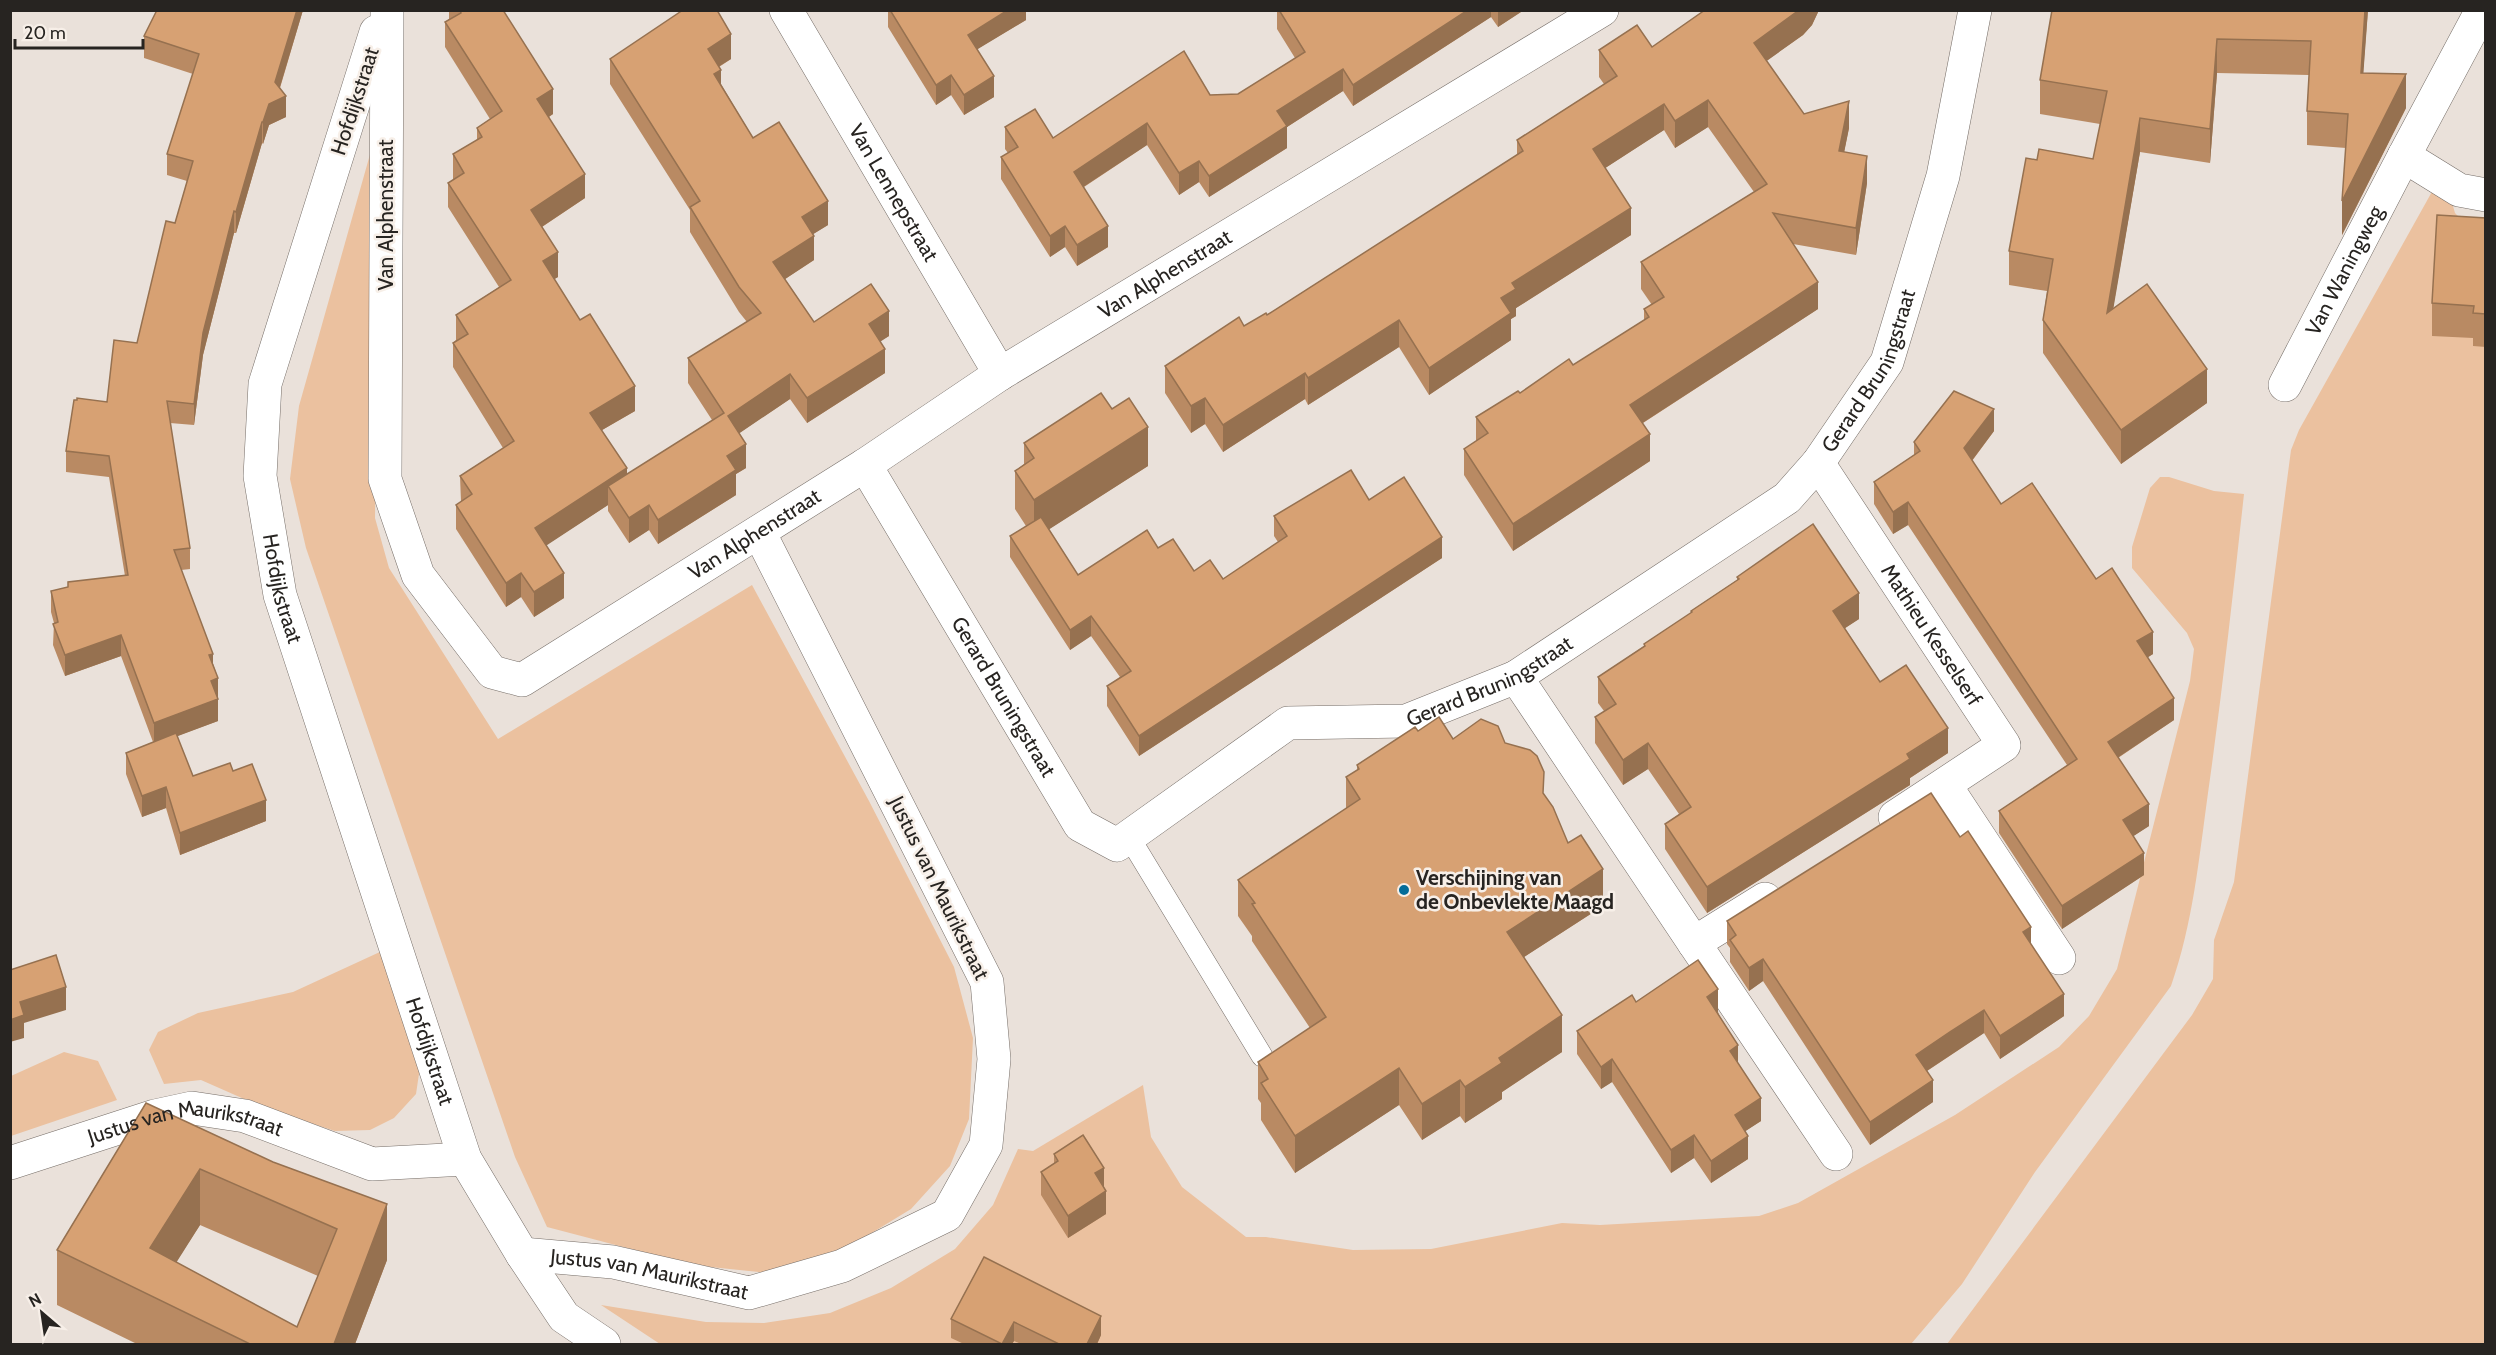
<svg xmlns="http://www.w3.org/2000/svg" width="2496" height="1355" font-family="Cabin,sans-serif">
	<rect width="100%" height="100%" fill="#eae1da"/>
	<g fill="#ebc19f">
		<polygon points="380,119 375,518 389,568 498,739 752,585 869,801 954,967 973,1038 969,1119 950,1166 911,1209 847,1248 777,1274 692,1265 547,1227 515,1157 306,548 290,479 299,406"/>
		<polygon points="2443,172 2455,213 2472,231 2486,233 2485,1344 1947,1344 2192,1015 2213,979 2214,940 2234,882 2291,450 2299,430"/>
		<path d="M2160,477H2169L2214,491L2244,494C2233,594 2222,694 2208,793C2199,858 2193,924 2171,986L2035,1172L1962,1284L1911,1344H660L601,1305L706,1322L764,1323L830,1313L891,1288L955,1249L993,1205L1018,1149L1033,1151L1143,1085L1151,1137L1182,1187L1246,1237H1266L1353,1250L1431,1249L1562,1223L1600,1225L1759,1216L1798,1203L1955,1115L2059,1047L2089,1016L2117,969L2190,681L2194,649L2187,633L2132,568V547L2150,488Z"/>
		<polygon points="382,951 420,1067 416,1094 394,1118 370,1130 335,1131 267,1109 201,1080 164,1084 149,1050 158,1032 198,1013 293,992"/>
		<polygon points="64,1052 98,1061 117,1100 11,1136 11,1076"/>
	</g>
	<g fill="none" stroke-linecap="round" stroke-linejoin="round">
		<defs>
			<polyline id="lane" points="1129,837 1262,1056"/>
			<g id="street">
				<path id="s1" d="M387,10L385,479L418,575L492,672L522,680L865,465L1000,374L1602,10"/>
				<path id="s2" d="M786,10L1000,374"/>
				<polyline points="2482,10 2404,156 2459,190 2486,195"/>
				<path id="s3" d="M376,32L265,384L260,476L280,595L465,1159L522,1254L564,1317L604,1344"/>
				<path id="s4" d="M2285,385L2404,156"/>
				<path id="s5" d="M1818,463L2004,745L1895,817"/>
				<path id="s6" d="M865,465L1080,825L1117,845L1288,723L1406,721L1516,677L1787,498L1818,463L1887,362L1943,176L1975,10"/>
				<polyline points="1516,677 1694,943 1765,899"/>
				<polyline points="1945,785 2059,958"/>
				<polyline points="1694,943 1836,1154"/>
				<path id="s7" d="M10,1163L155,1116L192,1108L245,1116L372,1164L465,1159"/>
				<path id="s8" d="M522,1254L613,1262L749,1293L842,1266L947,1215L986,1145L994,1059L987,982L759,532"/>
			</g>
		</defs>
		<use href="#lane" stroke="#766e68" stroke-width="22"/>
		<use href="#street" stroke="#766e68" stroke-width="34"/>
		<use href="#lane" stroke="#fff" stroke-width="21"/>
		<use href="#street" stroke="#fff" stroke-width="33"/>
	</g>
	<g fill="#b98a63" fill-rule="evenodd">
		<polygon points="157,10 303,10 280,88 286,117 269,125 263,144 262,143 236,233 234,233 203,355 194,425 170,423 190,548 190,569 181,570 218,678 218,721 177,736 193,776 233,771 266,821 180,855 166,808 142,817 126,774 126,753 153,742 121,656 65,676 53,645 54,623 51,612 51,591 68,587 68,582 125,576 109,477 66,472 66,451 107,402 137,343 175,223 187,181 167,175 167,154 193,74 144,58 144,36"/>
		<polygon points="449,10 503,10 553,114 549,117 585,198 542,227 558,277 554,279 635,411 602,430 627,475 712,420 688,383 688,358 747,322 739,312 690,232 690,210 610,84 610,59 731,59 719,67 721,84 753,138 828,225 813,234 814,260 785,279 814,322 889,336 880,341 885,373 807,423 790,399 739,433 746,468 736,474 736,495 658,544 649,530 629,543 608,511 608,505 546,545 564,598 534,617 521,597 506,607 456,529 456,505 461,502 460,476 503,448 453,367 453,343 456,340 456,315 499,287 448,207 448,183 453,180 453,154 477,140 477,128 490,119 445,47 445,22 449,19"/>
		<polygon points="888,10 1026,10 1026,20 977,49 994,97 964,115 951,95 936,105 888,27"/>
		<polygon points="1277,10 1524,10 1498,27 1491,17 1353,106 1343,91 1287,127 1287,148 1209,197 1199,182 1179,195 1147,145 1084,187 1108,247 1077,266 1065,247 1050,257 1001,179 1001,157 1008,153 1005,149 1005,127 1053,138 1210,95 1238,94 1295,58 1277,29"/>
		<polygon points="1705,10 1819,10 1812,25 1803,35 1766,61 1804,114 1849,128 1844,152 1867,183 1856,255 1793,244 1818,309 1643,423 1650,461 1513,551 1464,475 1464,449 1476,441 1476,417 1573,365 1644,320 1644,309 1652,305 1641,289 1641,262 1754,192 1708,127 1675,148 1664,130 1605,168 1631,235 1516,308 1516,316 1511,319 1511,340 1429,395 1399,347 1308,405 1305,399 1223,452 1205,424 1191,433 1165,393 1165,366 1267,315 1517,155 1517,140 1604,84 1599,77 1599,50 1652,47"/>
		<polygon points="2052,10 2368,10 2363,73 2406,108 2342,235 2346,148 2307,145 2307,111 2309,75 2217,73 2210,163 2140,152 2113,308 2207,403 2121,464 2043,353 2043,320 2047,291 2009,285 2009,251 2037,160 2093,159 2100,124 2040,114 2040,80"/>
		<polygon points="2486,218 2486,347 2473,346 2473,338 2432,336 2432,303"/>
		<polygon points="1112,409 1148,466 1049,529 1078,575 1158,548 1194,571 1223,579 1278,542 1274,536 1274,516 1369,500 1442,558 1139,756 1107,706 1107,686 1120,677 1091,636 1070,650 1010,557 1010,536 1026,526 1015,509 1015,471 1024,464 1024,443"/>
		<polygon points="1994,431 1972,461 2001,504 2096,579 2153,654 2148,657 2174,720 2118,758 2149,826 2133,836 2144,875 2062,929 1999,833 1999,811 2067,765 1908,525 1893,534 1874,504 1874,482 1914,455 1914,442"/>
		<polygon points="1737,577 1859,619 1845,628 1880,682 1948,753 1910,778 1910,785 1707,913 1665,849 1665,824 1679,814 1648,769 1623,785 1595,743 1595,717 1604,711 1598,703 1598,677 1644,646 1644,644 1691,613 1691,611 1737,580"/>
		<polygon points="1418,731 1453,739 1505,743 1544,795 1568,843 1603,906 1524,957 1562,1052 1502,1092 1502,1099 1465,1123 1460,1116 1422,1140 1399,1105 1295,1173 1261,1120 1261,1103 1258,1099 1258,1062 1310,1028 1252,941 1252,936 1238,916 1238,880 1346,809 1346,777 1357,771 1357,765"/>
		<polygon points="1727,921 2031,944 2064,1016 2000,1059 1984,1033 1927,1071 1933,1102 1870,1145 1763,981 1749,991 1730,962 1730,948 1727,944"/>
		<polygon points="1636,1002 1718,1012 1761,1121 1745,1131 1748,1159 1711,1183 1694,1158 1671,1173 1612,1082 1601,1089 1577,1054 1577,1031"/>
		<path d="M146,1103L387,1260L355,1344H137L57,1305V1250ZM200,1225L318,1276L297,1327L176,1262Z"/>
		<polygon points="1054,1154 1104,1187 1106,1214 1068,1238 1041,1195 1041,1172 1054,1164"/>
		<polygon points="984,1257 1101,1335 1097,1344 1021,1344 1014,1341 1012,1344 964,1344 951,1338 951,1319"/>
	</g>
	<g fill="#967150">
		<polygon points="297,10 303,10 276,100 286,96 286,117 269,125 263,144 263,122"/>
		<polygon points="1008,10 1026,10 1026,20 968,55 968,35"/>
		<polygon points="1468,10 1491,10 1491,17 1353,106 1353,85"/>
		<polygon points="1498,10 1524,10 1498,27"/>
		<polygon points="1799,10 1819,10 1812,25 1803,35 1754,70 1754,43"/>
		<polygon points="2365,10 2368,10 2361,106 2361,73"/>
		<polygon points="731,34 731,59 708,73 708,49"/>
		<polygon points="2217,39 2217,73 2210,163 2210,129"/>
		<polygon points="1343,69 1343,91 1287,127 1287,148 1209,197 1209,176 1277,111"/>
		<polygon points="721,70 721,95 714,74"/>
		<polygon points="2406,74 2406,108 2342,235 2342,201"/>
		<polygon points="951,75 951,95 936,105 936,85"/>
		<polygon points="994,76 994,97 964,115 964,95"/>
		<polygon points="553,89 553,114 537,124 537,99"/>
		<polygon points="1708,100 1708,127 1675,148 1675,121"/>
		<polygon points="1849,101 1849,128 1839,178 1839,151"/>
		<polygon points="1664,104 1664,130 1593,176 1593,149"/>
		<polygon points="2140,118 2140,152 2107,346 2107,313"/>
		<polygon points="262,122 262,143 236,233 236,212"/>
		<polygon points="1147,123 1147,145 1074,193 1074,172"/>
		<polygon points="1867,156 1867,183 1856,255 1856,228"/>
		<polygon points="1199,161 1199,182 1179,195 1179,173"/>
		<polygon points="585,174 585,198 531,234 531,210"/>
		<polygon points="828,201 828,225 802,241 802,217"/>
		<polygon points="1631,208 1631,235 1516,308 1516,316 1511,319 1511,340 1429,395 1429,368 1501,298 1512,283"/>
		<polygon points="234,211 234,233 203,355 194,425 194,404 203,333"/>
		<polygon points="1065,226 1065,247 1050,257 1050,236"/>
		<polygon points="1108,226 1108,247 1077,266 1077,245"/>
		<polygon points="814,236 814,260 773,287 773,262"/>
		<polygon points="558,252 558,277 543,286 543,261"/>
		<polygon points="1818,282 1818,309 1630,431 1630,405"/>
		<polygon points="889,311 889,336 869,349 869,324"/>
		<polygon points="1399,320 1399,347 1308,405 1308,378"/>
		<polygon points="885,349 885,373 807,423 807,398"/>
		<polygon points="2207,369 2207,403 2121,464 2121,430"/>
		<polygon points="1305,373 1305,399 1223,452 1223,425"/>
		<polygon points="790,374 790,399 728,441 728,416"/>
		<polygon points="635,386 635,411 590,437 590,413"/>
		<polygon points="1205,398 1205,424 1191,433 1191,406"/>
		<polygon points="1994,409 1994,431 1964,471 1964,448"/>
		<polygon points="1148,427 1148,466 1034,539 1034,500"/>
		<polygon points="1650,434 1650,461 1513,551 1513,524"/>
		<polygon points="746,444 746,468 736,474 736,495 658,544 658,520 727,456"/>
		<polygon points="627,468 627,492 608,486 608,505 535,553 535,528"/>
		<polygon points="1908,502 1908,525 1893,534 1893,512"/>
		<polygon points="649,505 649,530 629,543 629,518"/>
		<polygon points="1442,537 1442,558 1139,756 1139,736"/>
		<polygon points="521,573 521,597 506,607 506,583"/>
		<polygon points="564,573 564,598 534,617 534,592"/>
		<polygon points="1859,593 1859,619 1833,636 1833,611"/>
		<polygon points="1091,616 1091,636 1070,650 1070,630"/>
		<polygon points="2153,632 2153,654 2137,664 2137,641"/>
		<polygon points="121,635 121,656 65,676 65,655"/>
		<polygon points="213,654 213,675 209,655"/>
		<polygon points="218,678 218,721 154,745 154,723 211,681"/>
		<polygon points="2174,698 2174,720 2108,764 2108,742"/>
		<polygon points="1948,728 1948,753 1910,778 1910,785 1707,913 1707,887"/>
		<polygon points="1648,743 1648,769 1623,785 1623,760"/>
		<polygon points="166,787 166,808 142,817 142,796"/>
		<polygon points="266,800 266,821 180,855 180,833"/>
		<polygon points="2149,804 2149,826 2123,843 2123,820"/>
		<polygon points="2144,853 2144,875 2062,929 2062,906"/>
		<polygon points="1603,869 1603,906 1507,968 1507,932"/>
		<polygon points="2031,927 2031,949 2023,932"/>
		<polygon points="1763,959 1763,981 1749,991 1749,968"/>
		<polygon points="66,987 66,1010 24,1023 24,1038 10,1042 10,1020 20,1002"/>
		<polygon points="1718,989 1718,1012 1707,1019 1707,997"/>
		<polygon points="2064,994 2064,1016 2000,1059 2000,1036"/>
		<polygon points="1984,1010 1984,1033 1916,1078 1916,1055"/>
		<polygon points="1562,1015 1562,1052 1502,1092 1502,1099 1465,1123 1465,1087 1499,1058"/>
		<polygon points="1738,1045 1738,1067 1730,1051"/>
		<polygon points="1612,1059 1612,1082 1601,1089 1601,1067"/>
		<polygon points="1399,1068 1399,1105 1295,1173 1295,1136"/>
		<polygon points="1460,1080 1460,1116 1422,1140 1422,1104"/>
		<polygon points="1933,1080 1933,1102 1870,1145 1870,1122"/>
		<polygon points="1761,1098 1761,1121 1735,1138 1735,1115"/>
		<polygon points="1694,1135 1694,1158 1671,1173 1671,1150"/>
		<polygon points="1748,1136 1748,1159 1711,1183 1711,1161"/>
		<polygon points="1104,1168 1104,1190 1095,1173"/>
		<polygon points="200,1169 200,1225 154,1298 150,1248"/>
		<polygon points="1106,1191 1106,1214 1068,1238 1068,1216"/>
		<polygon points="387,1204 387,1260 355,1344 334,1344"/>
		<polygon points="1101,1316 1101,1335 1097,1344 1087,1344"/>
		<polygon points="1014,1322 1014,1341 1012,1344 1002,1344"/>
	</g>
	<g fill="#d7a173" stroke="#967150" stroke-width="1.5" fill-rule="evenodd">
		<polygon points="157,10 297,10 275,82 286,96 269,104 263,122 262,122 236,212 234,211 203,333 194,404 167,401 190,548 174,550 213,654 209,655 218,678 211,681 218,699 154,723 121,635 65,655 53,624 58,622 51,591 68,587 68,582 128,575 109,456 66,451 74,400 77,400 77,398 107,402 114,340 137,343 166,221 175,223 193,161 167,154 199,54 144,36"/>
		<polygon points="460,10 503,10 553,89 537,99 585,174 531,210 558,252 543,261 580,320 590,314 635,386 590,413 627,468 535,528 564,573 534,592 521,573 506,583 456,505 472,494 460,476 514,441 453,343 468,334 456,315 511,280 448,183 464,173 453,154 482,137 477,128 502,111 445,22 461,13"/>
		<polygon points="683,10 717,10 731,34 708,49 721,70 714,74 753,138 779,122 828,201 802,217 814,236 773,262 814,322 871,284 889,311 869,324 885,349 807,398 790,374 728,416 746,444 727,456 736,470 658,520 649,505 629,518 608,486 724,413 688,358 761,313 739,287 701,225 690,207 700,201 610,59"/>
		<polygon points="890,10 1008,10 968,35 994,76 964,95 951,75 936,85"/>
		<polygon points="1279,10 1468,10 1353,85 1343,69 1277,111 1287,126 1209,176 1199,161 1179,173 1147,123 1074,172 1108,226 1077,245 1065,226 1050,236 1001,157 1018,147 1005,127 1035,109 1053,138 1184,51 1210,95 1238,94 1305,52"/>
		<polygon points="1705,10 1799,10 1754,43 1804,114 1849,101 1839,151 1867,156 1856,228 1773,213 1818,282 1630,405 1650,434 1513,524 1464,449 1488,433 1476,417 1518,391 1520,393 1569,359 1573,365 1649,317 1644,309 1664,297 1641,262 1767,184 1708,100 1675,121 1664,104 1593,149 1631,208 1512,283 1516,289 1501,298 1511,313 1429,368 1399,320 1308,378 1305,373 1223,425 1205,398 1191,406 1165,366 1239,317 1244,326 1266,313 1267,315 1523,151 1517,140 1617,76 1599,50 1637,25 1652,47"/>
		<polygon points="2052,10 2365,10 2361,73 2406,74 2342,201 2348,114 2307,111 2311,41 2217,39 2210,129 2140,118 2107,313 2147,284 2207,369 2121,430 2043,320 2053,259 2009,251 2026,158 2037,160 2039,149 2093,159 2107,91 2040,80"/>
		<polygon points="2437,215 2486,218 2486,314 2473,313 2474,306 2432,303"/>
		<polygon points="1954,391 1994,409 1964,448 2001,504 2032,483 2096,579 2112,568 2153,632 2137,641 2174,698 2108,742 2149,804 2123,820 2144,853 2062,906 1999,811 2077,759 1908,502 1893,512 1874,482 1920,451 1914,442"/>
		<polygon points="1101,393 1112,409 1129,398 1148,427 1034,500 1015,471 1034,458 1024,443"/>
		<polygon points="1351,470 1369,500 1404,477 1442,537 1139,736 1107,686 1131,671 1091,616 1070,630 1010,536 1041,517 1078,575 1147,530 1158,548 1173,539 1194,571 1210,560 1223,579 1287,536 1274,516"/>
		<polygon points="1813,524 1859,593 1833,611 1880,682 1906,665 1948,728 1907,754 1910,759 1707,887 1665,824 1691,807 1648,743 1623,760 1595,717 1616,704 1598,677 1645,646 1644,644 1692,612 1691,611 1739,579 1737,577"/>
		<polygon points="1439,717 1453,739 1481,719 1498,726 1505,743 1530,750 1537,756 1544,772 1543,793 1553,807 1568,843 1581,835 1603,869 1507,932 1562,1015 1499,1058 1502,1063 1465,1087 1460,1080 1422,1104 1399,1068 1295,1136 1261,1083 1268,1079 1258,1062 1326,1017 1252,904 1255,903 1238,880 1360,799 1346,777 1359,769 1357,765 1415,727 1418,731"/>
		<polygon points="176,733 193,776 230,763 233,771 252,764 266,800 180,833 166,787 142,796 126,753"/>
		<polygon points="1931,793 1960,837 1968,831 2031,927 2023,932 2064,994 2000,1036 1984,1010 1950,1032 1916,1055 1933,1080 1870,1122 1763,959 1749,968 1730,940 1736,935 1727,921"/>
		<polygon points="56,955 66,987 20,1002 24,1015 10,1020 10,970"/>
		<polygon points="1698,960 1718,989 1707,997 1738,1045 1730,1051 1761,1098 1735,1115 1748,1136 1711,1161 1694,1135 1671,1150 1612,1059 1601,1067 1577,1031 1632,995 1636,1002"/>
		<path d="M146,1103L273,1162L387,1204L334,1344H250L57,1250ZM200,1169L337,1229L297,1327L150,1248Z"/>
		<polygon points="1083,1135 1104,1168 1095,1173 1106,1191 1068,1216 1041,1172 1058,1161 1054,1154"/>
		<polygon points="984,1257 1101,1316 1087,1344 1059,1344 1014,1322 1002,1344 951,1319"/>
	</g>
	<circle fill="#036c99" stroke="#f7efe8" stroke-width="2" cx="1404" cy="890" r="6"/>
	<g text-anchor="middle" stroke-width="5" stroke-linejoin="round" paint-order="stroke">
		<g font-size="21" fill="#272421" stroke="#f7efe8">
			<text transform="translate(355 101) rotate(-72)" y="7">Hofdijkstraat</text>
			<text dy="7" stroke="none"><textPath href="#s2" startOffset="212">Van Lennepstraat</textPath></text>
			<text transform="translate(386 215) rotate(-90)" y="7">Van Alphenstraat</text>
			<text dy="7" stroke="none"><textPath href="#s4" startOffset="129">Van Waningweg</textPath></text>
			<text dy="7" stroke="none"><textPath href="#s1" startOffset="1484">Van Alphenstraat</textPath></text>
			<text dy="7" stroke="none"><textPath href="#s6" startOffset="1386">Gerard Bruningstraat</textPath></text>
			<text dy="7" stroke="none"><textPath href="#s1" startOffset="998">Van Alphenstraat</textPath></text>
			<text dy="7" stroke="none"><textPath href="#s3" startOffset="576">Hofdijkstraat</textPath></text>
			<text dy="7" stroke="none"><textPath href="#s5" startOffset="206">Mathieu Kesselserf</textPath></text>
			<text dy="7" stroke="none"><textPath href="#s6" startOffset="882">Gerard Bruningstraat</textPath></text>
			<text dy="7" stroke="none"><textPath href="#s6" startOffset="270">Gerard Bruningstraat</textPath></text>
			<text transform="translate(939 888) rotate(64)" y="7">Justus van Maurikstraat</text>
			<text dy="7" stroke="none"><textPath href="#s3" startOffset="1062">Hofdijkstraat</textPath></text>
			<text dy="7" stroke="none"><textPath href="#s7" startOffset="183">Justus van Maurikstraat</textPath></text>
			<text dy="7" stroke="none"><textPath href="#s8" startOffset="129">Justus van Maurikstraat</textPath></text>
		</g>
		<g font-size="21" font-weight="bold" fill="#272421" stroke="#f7efe8" text-anchor="start">
			<text x="1416" y="885">Verschijning van<tspan x="1416" dy="24">de Onbevlekte Maagd</tspan></text>
		</g>
	</g>
	<rect width="2496" height="1355" fill="none" stroke="#272421" stroke-width="24"/>
	<g transform="translate(42 1313) rotate(331)" stroke="#f7efe8" stroke-width="4.5" paint-order="stroke">
	<path d="M0-4.5L10 22L0 15L-10 22Z" fill="#272421"/>
	<text y="-9" font-size="16" font-weight="bold" text-anchor="middle" fill="#272421">N</text>
	</g>
	<path d="M15 39v9h128v-9" fill="none" stroke="#272421" stroke-width="3"/>
	<text x="24" y="39" font-size="18" fill="#272421" stroke="#f7efe8" stroke-width="4.5" paint-order="stroke">20 m</text>
</svg>
